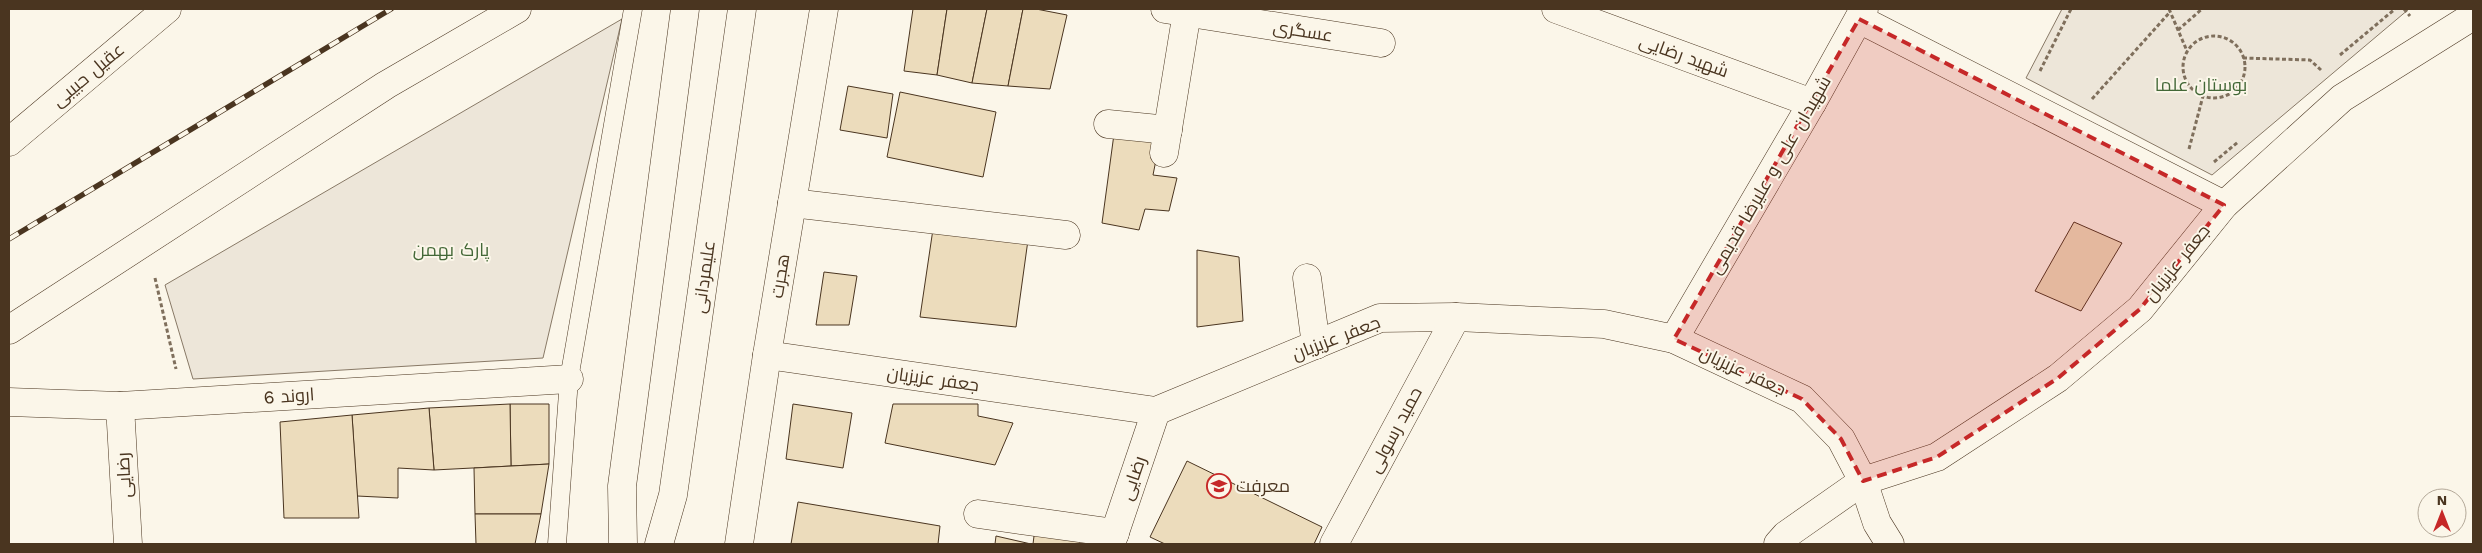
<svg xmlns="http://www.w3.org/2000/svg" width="2482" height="553" font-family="'Work Sans',Cairo,sans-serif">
	<rect width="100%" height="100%" fill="#fbf6e9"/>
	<g fill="#ede6d9" stroke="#887966">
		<polygon points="2062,9 2409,9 2212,175 2026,78"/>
		<polygon points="622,19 543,358 193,379 165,285"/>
	</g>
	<g fill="#ecdcbc" stroke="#4a3520">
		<polygon points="913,9 947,9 937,75 904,71"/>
		<polygon points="947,9 987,9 972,83 937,75"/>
		<polygon points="987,9 1023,9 1008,86 972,83"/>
		<polygon points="1023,9 1036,9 1067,15 1050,89 1008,86"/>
		<polygon points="848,86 893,94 887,138 840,130"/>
		<polygon points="900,92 996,112 983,177 887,157"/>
		<polygon points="1114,134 1160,140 1153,175 1177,178 1169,211 1145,209 1139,230 1102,223"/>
		<polygon points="2074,222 2122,243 2081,311 2035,291"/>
		<polygon points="933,229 1028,240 1016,327 920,317"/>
		<polygon points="1197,250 1239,257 1243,321 1197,327"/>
		<polygon points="824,272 857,276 849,325 816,325"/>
		<polygon points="510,404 549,404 549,464 511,466"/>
		<polygon points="510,404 511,466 434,470 429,408"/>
		<polygon points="793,404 852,413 843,468 786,459"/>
		<polygon points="893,404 978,404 978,416 1013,423 995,465 885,443"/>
		<polygon points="429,408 434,470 398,468 398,498 357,496 352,415"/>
		<polygon points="352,415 359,518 284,518 280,422"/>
		<polygon points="1187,461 1322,527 1314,544 1165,544 1150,537"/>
		<polygon points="549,464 541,514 475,514 474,468"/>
		<polygon points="798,502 940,526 938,544 791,544"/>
		<polygon points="475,514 541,514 535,544 476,544"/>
		<polygon points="1035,528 1083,537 1079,544 1033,544"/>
		<polygon points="996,536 1031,544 995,544"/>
	</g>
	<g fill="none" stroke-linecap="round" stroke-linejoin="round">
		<defs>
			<polyline id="lane" points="557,544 569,379 633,9"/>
			<g id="street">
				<polyline points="1165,9 1381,43"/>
				<polyline points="1556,9 1812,103"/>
				<polyline points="1859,19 2224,205"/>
				<polyline points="1108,124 1168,130"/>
				<polyline points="9,142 167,9"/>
				<polyline points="1164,153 1187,12"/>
				<polyline points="792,203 1066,235"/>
				<polyline points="1307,278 1316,345"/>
				<polyline points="9,330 386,85 517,9"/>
				<polyline points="1674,339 1812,103 1864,9"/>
				<polyline points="767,355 1156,411 1380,318 1456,317 1604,324 1674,339 1802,399 1841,439 1863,481 1877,523 1890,544"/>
				<polyline points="9,402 120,406 569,379"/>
				<polyline points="120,406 128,544"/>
				<polyline points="978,514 1115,533"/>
				<polyline points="739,544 767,355 824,9"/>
				<polyline points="1111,544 1156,411"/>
				<polyline points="1334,544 1456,317"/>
				<polyline points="1778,544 1786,535 1863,481 1937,457 2058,378 2140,309 2224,205 2342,98 2473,16"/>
			</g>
			<g id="secondary">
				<polyline points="623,544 622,486 685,9"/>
				<polyline points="659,544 673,495 742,9"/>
			</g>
		</defs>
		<use href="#lane" stroke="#4a3520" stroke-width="19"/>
		<use href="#street" stroke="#4a3520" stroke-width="29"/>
		<use href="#secondary" stroke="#4a3520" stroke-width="29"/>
		<g stroke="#7f6f5c" stroke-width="3" stroke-dasharray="4 2.5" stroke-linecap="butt">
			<polyline points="2169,9 2187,51"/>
			<polyline points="2404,9 2410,16"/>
			<polyline points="2178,30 2202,9"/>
			<circle cx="2214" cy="67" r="31"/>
			<polyline points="2340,55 2395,9"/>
			<polyline points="2243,58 2310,60 2321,70"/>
			<polyline points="2040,71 2071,9"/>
			<polyline points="2092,99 2170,12"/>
			<polyline points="2189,149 2203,96"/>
			<polyline points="2214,162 2238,142"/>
			<polyline points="155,278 176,369"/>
		</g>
		<use href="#lane" stroke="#fbf6e9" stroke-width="18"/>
		<use href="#street" stroke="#fbf6e9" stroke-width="28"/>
		<use href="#secondary" stroke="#fbf6e9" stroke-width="28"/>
		<defs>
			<polyline id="rail" points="9,239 391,9"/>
		</defs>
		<use href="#rail" stroke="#4a3520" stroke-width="5.5"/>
		<use href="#rail" stroke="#fbf6e9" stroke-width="4" stroke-dasharray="11" stroke-linecap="butt"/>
	</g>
	<path fill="#c62828" fill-opacity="0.2" stroke="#c62828" stroke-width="4" stroke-dasharray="10 6" stroke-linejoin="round" d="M1859,19L2224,205L2140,309L2058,378L1937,457L1863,481L1841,439L1802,399L1674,339Z"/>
	<defs>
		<symbol id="school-ring" viewBox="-11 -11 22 22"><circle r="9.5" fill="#fbf6e9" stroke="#c62828" stroke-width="1.5"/><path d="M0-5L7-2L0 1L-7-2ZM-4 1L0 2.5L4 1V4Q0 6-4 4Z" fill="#c62828"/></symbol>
	</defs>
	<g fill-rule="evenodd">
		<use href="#school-ring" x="1205" y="472" width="28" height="28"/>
	</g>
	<g text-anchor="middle" stroke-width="4" stroke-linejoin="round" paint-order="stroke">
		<g font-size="18" fill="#4a3520" stroke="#fbf6e9">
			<text transform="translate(1303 31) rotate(9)" y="6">عسگری</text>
			<text transform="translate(1684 56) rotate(20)" y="6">شهید رضایی</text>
			<text transform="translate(88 75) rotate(-40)" y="6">عقیل حبیبی</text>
			<text transform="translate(1770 175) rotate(-60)" y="6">شهیدان علی و علیرضا قدیمی</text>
			<text transform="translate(2177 263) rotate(-51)" y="6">جعفر عزیزیان</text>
			<text transform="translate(780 276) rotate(-81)" y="6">هجرت</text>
			<text transform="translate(704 277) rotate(-82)" y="6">علیمردانی</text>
			<text transform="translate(1336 338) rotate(-21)" y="6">جعفر عزیزیان</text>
			<text transform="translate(1743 371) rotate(25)" y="6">جعفر عزیزیان</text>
			<text transform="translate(933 379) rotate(8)" y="6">جعفر عزیزیان</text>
			<text transform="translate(289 396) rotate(-4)" y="6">اروند 6</text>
			<text transform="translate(1395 430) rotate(-62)" y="6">حمید رسولی</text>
			<text transform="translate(124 475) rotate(-93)" y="6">رضایی</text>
			<text transform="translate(1133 478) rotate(-71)" y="6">رضایی</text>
		</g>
		<g font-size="18" fill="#436837" stroke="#fbf6e9">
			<text x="2201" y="91">بوستان علما</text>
			<text x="451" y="256">پارک بهمن</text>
		</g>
		<g font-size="18" fill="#4a3520" stroke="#fbf6e9" text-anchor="start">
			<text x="1236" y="492">معرفت</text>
		</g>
	</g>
	<rect width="2482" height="553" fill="none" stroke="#4a3520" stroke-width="20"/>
	<g transform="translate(2442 513)"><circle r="24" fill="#fbf6e9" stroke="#b4a999"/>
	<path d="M0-4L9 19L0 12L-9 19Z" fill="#c62828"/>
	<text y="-8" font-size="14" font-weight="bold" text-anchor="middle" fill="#4a3520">N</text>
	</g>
</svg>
